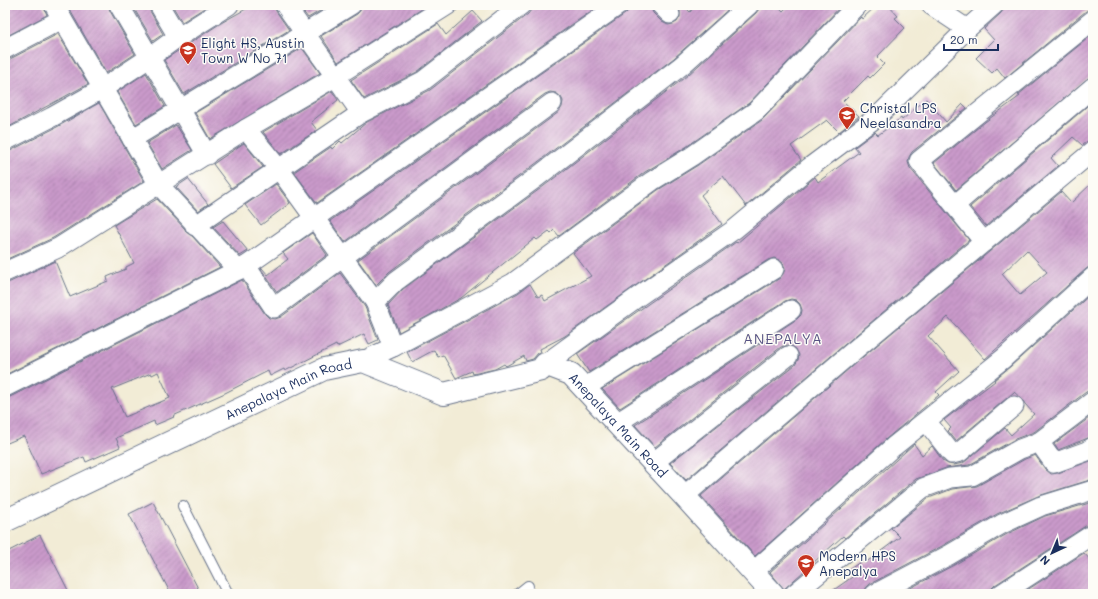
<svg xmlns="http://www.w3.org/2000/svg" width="1098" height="599" font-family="Mali,sans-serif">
	<defs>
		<pattern id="building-hatch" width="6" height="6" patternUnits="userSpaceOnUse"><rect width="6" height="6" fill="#ca9aca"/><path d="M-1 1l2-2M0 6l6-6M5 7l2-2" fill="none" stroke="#a37ea7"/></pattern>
	</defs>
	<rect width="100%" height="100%" fill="#fdfcf7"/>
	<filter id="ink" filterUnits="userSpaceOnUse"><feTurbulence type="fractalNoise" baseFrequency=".025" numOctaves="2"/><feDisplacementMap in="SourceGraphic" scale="8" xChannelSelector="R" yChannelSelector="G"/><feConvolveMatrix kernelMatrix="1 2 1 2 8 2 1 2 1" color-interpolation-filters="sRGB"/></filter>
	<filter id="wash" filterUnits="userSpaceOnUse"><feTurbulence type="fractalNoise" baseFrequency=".012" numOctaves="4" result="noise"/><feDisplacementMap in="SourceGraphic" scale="16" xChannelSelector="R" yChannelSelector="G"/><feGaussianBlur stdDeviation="0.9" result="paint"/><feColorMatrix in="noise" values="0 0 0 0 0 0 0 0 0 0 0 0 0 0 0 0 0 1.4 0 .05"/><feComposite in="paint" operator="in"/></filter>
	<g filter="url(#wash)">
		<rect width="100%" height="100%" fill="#f2ecd6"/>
		<g id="blocks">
			<g fill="url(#building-hatch)" fill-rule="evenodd">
				<polygon points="5,5 43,5 47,15 5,37"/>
				<polygon points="67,5 108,5 110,11 135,54 106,73"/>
				<polygon points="132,5 148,5 150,11 163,34 153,41"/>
				<polygon points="172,5 209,5 182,22"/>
				<polygon points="253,5 274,5 276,11 289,30 184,94 164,60 221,23"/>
				<polygon points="298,5 330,5 308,18"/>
				<polygon points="362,5 423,5 425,7 338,62 321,36 357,14 360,11"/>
				<polygon points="532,5 600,5 317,203 294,172 331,147 332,149 340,141 342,143 367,122 430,90 528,14 531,10"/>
				<polygon points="630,5 650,5 653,13 662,22 668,25 673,24 677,22 680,17 680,11 677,5 683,5 690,12 696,5 733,5 674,58 530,168 389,272 376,285 358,260 559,112 562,107 563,101 561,97 556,93 550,92 545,94 345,242 330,221 625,14 629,10"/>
				<polygon points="760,5 777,5 783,11 789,5 842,5 749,103 686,147 645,172 559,236 554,230 551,233 549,231 537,240 535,238 461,298 399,332 388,305 403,289 544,186 688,75 756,13 759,9"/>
				<polygon points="877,5 888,5 898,16 895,18 905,28 877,57 884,64 870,78 868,76 843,101 859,116 839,132 827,120 791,146 801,160 746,206 723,176 701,195 722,224 565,336 540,349 541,352 538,353 533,359 526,361 524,356 506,366 504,364 495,369 473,374 472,371 456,378 443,355 438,357 434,350 412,362 407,352 518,293 530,284 538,297 542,295 545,301 591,276 573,253 658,190 698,165 762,120 861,17 862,19"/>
				<polygon points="1005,5 1093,5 1093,9 1086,11 1005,78 997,68 992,73 976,58 994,40 984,29 1001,13 1004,9"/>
				<polygon points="473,11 482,21 417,72 364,99 351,80 438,24 446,35"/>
				<polygon points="58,34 88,84 5,129 5,60 10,59"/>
				<polygon points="1093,34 1093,74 956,190 934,163 985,122 1020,96 1018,95"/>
				<polygon points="302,48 320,73 210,139 195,113"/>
				<polygon points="146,73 165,106 136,124 117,92"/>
				<polygon points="332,91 338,100 311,122 317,130 281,154 263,132"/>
				<polygon points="926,99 946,122 963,104 967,108 912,152 909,157 908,162 910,168 969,240 844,345 686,480 670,463 795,365 798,360 799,355 796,349 792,346 787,345 781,347 655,447 635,425 797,319 801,315 802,310 800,304 796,300 791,299 785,301 620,408 602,389 780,278 783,274 785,269 783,263 779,260 774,258 768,260 589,372 577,354 736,242 737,243 815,177 818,182 859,152 855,147 875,132 878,135 901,118 902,120"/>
				<polygon points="1093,101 1093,140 1086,142 1082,145 1073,137 1051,158 1058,166 986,226 970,207"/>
				<polygon points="99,103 144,181 53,238 5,260 5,152 10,151 57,127"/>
				<polygon points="176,125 192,150 162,169 147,143"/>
				<polygon points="244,143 263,167 231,188 213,164"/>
				<polygon points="188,179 208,204 198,211 176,187"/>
				<path d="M1093,182V264L1086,269L985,359L948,317L928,336L959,371L936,392L939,395L886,439L755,556L701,496L858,361L1061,192L1071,203ZM1027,250L1047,272L1020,295L1002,274Z"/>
				<polygon points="276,184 290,203 261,225 245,205"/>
				<polygon points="157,199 185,229 186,232 192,236 220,267 5,375 5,283 10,282 55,261 70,297 108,281 107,277 126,269 126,267 134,263 114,225"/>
				<polygon points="223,221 248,251 240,256 213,227"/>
				<polygon points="312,233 327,255 277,292 261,269 262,268 268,275 288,259 283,253"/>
				<path d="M340,273L365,307L378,340L369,344L364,334L337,347L336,345L285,371L284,369L270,376L268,371L225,393L173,416L174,417L155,425L154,421L116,438L120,447L86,462L84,457L41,474L24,436L5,444V398L10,397L242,280L265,314L269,318L275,319L281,317ZM158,372L170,398L125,417L112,389L151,373L152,375Z"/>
				<polygon points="1093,292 1093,390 1086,392 1034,432 1015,439 969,465 946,468 916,479 845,538 843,536 784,589 770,572 914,444 922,455 932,446 943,461 948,464 954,465 963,463 967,460 1005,428 1011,435 1034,414 1025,404 1022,399 1014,392 956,441 948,431 951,428 944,420 995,381 994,380 1011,366"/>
				<polygon points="1093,415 1093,436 1058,450 1054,444"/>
				<polygon points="1035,455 1045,469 1051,474 1058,473 1093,460 1093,479 1038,496 997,514 944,545 870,584 866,588 865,592 861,594 828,594 855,575 850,569 863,560 865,563 900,537 891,528 929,498 952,489 977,486 1025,459"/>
				<polygon points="153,502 190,573 201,594 171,594 129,514"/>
				<polygon points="1093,502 1093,523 1087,525 995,585 991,589 990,594 899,594 954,565 1007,534 1045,516"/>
				<polygon points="40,535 70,594 9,594 5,586 5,553"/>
				<polygon points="1084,553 1093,563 1093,594 1021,594"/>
			</g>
		</g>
	</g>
	<g filter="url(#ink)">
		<use href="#blocks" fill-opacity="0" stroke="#667188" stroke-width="1"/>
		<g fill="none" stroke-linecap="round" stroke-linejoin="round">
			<defs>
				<g id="lane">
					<polyline points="183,506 228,594"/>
					<polyline points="518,594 528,586"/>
				</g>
				<g id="street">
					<polyline points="54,5 159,185 238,270"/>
					<polyline points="119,5 207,155"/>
					<polyline points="159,5 178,37"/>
					<polyline points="285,5 361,113"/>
					<polyline points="661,5 670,14"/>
					<polyline points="967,29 994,5"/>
					<polyline points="5,49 62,19"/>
					<polyline points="246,129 279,169 375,302 393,347"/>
					<polyline points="132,139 351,5"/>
					<polyline points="5,141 52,117 102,89 149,58 171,42 229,5"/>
					<polyline points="955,205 1093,87"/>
					<polyline points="195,226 361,113 423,81 521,5"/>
					<polyline points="984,242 919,161 1093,20"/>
					<polyline points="246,266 274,308 552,103"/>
					<polyline points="5,272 58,248 246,129 328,81 448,5"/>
					<polyline points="375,302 396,281 537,177 681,66 749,5"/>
					<polyline points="363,361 393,347 513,283 652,181 692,156 756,111 857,5"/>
					<polyline points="545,364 639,296 735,229 810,167 877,117 967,29 931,5"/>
					<polyline points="5,387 246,266 619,5"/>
					<polyline points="584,388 774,269"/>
					<polyline points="1093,401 1039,442 1054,463 1087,451 1093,447"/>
					<polyline points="926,421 952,454 960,452 1014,406"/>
					<polyline points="617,423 791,310"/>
					<polyline points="654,462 788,356"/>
					<polyline points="684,496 851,353 1093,151"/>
					<polyline points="753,572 893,447 1004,358 1093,277"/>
					<polyline points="794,594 923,488 950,478 972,476 1020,449 1039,442"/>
					<polyline points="875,594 949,555 1002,524 1041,506 1093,490"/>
					<polyline points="1001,594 1093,534"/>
				</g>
				<g id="secondary">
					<path id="s1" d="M5,521L324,369L363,361L444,394L541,370L545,364L571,374L684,496L773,594"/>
				</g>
			</defs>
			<use href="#lane" stroke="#667188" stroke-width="12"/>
			<use href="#street" stroke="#667188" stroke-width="21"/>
			<use href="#secondary" stroke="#667188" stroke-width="24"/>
			<use href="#lane" stroke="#fff" stroke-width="10"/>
			<use href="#street" stroke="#fff" stroke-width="19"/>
			<use href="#secondary" stroke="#fff" stroke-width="22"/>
		</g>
	</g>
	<defs>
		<symbol id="school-pin" viewBox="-11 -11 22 30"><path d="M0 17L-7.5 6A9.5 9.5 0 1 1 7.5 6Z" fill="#c8321e" stroke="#fdfcf7"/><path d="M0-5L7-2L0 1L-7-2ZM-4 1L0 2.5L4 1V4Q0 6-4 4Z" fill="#fff"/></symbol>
	</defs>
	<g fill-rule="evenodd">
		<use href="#school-pin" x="178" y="40" width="20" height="27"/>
		<use href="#school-pin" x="837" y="105" width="20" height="27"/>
		<use href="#school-pin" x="796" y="553" width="20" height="27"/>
	</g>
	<g text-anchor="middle" stroke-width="3" stroke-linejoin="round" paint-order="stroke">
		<g font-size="13" fill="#1b2f5e" stroke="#fdfcf7" text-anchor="start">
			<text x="201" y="48">Elight HS, Austin<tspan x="201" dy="15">Town W No 71</tspan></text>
			<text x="860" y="113">Christal LPS<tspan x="860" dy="15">Neelasandra</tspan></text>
			<text x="819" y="561">Modern HPS<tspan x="819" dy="15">Anepalya</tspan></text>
		</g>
		<g font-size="13" fill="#1b2f5e" stroke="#fdfcf7">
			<text dy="5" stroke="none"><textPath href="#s1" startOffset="313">Anepalaya Main Road</textPath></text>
			<text dy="5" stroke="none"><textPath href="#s1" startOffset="685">Anepalaya Main Road</textPath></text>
		</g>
		<g font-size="14" letter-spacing="1" fill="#585484" stroke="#fdfcf7">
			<text x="783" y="344">ANEPALYA</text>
		</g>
	</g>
	<rect width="1098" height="599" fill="none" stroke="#fdfcf7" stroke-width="20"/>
	<g transform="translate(1052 553) rotate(224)" stroke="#fdfcf7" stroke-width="3" paint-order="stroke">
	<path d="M0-3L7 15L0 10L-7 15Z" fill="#1b2f5e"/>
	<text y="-6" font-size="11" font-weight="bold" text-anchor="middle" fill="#1b2f5e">N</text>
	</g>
	<path d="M944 44v6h54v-6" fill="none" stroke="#1b2f5e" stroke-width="2"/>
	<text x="950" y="44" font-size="12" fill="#1b2f5e" stroke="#fdfcf7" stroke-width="3" paint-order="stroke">20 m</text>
</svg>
